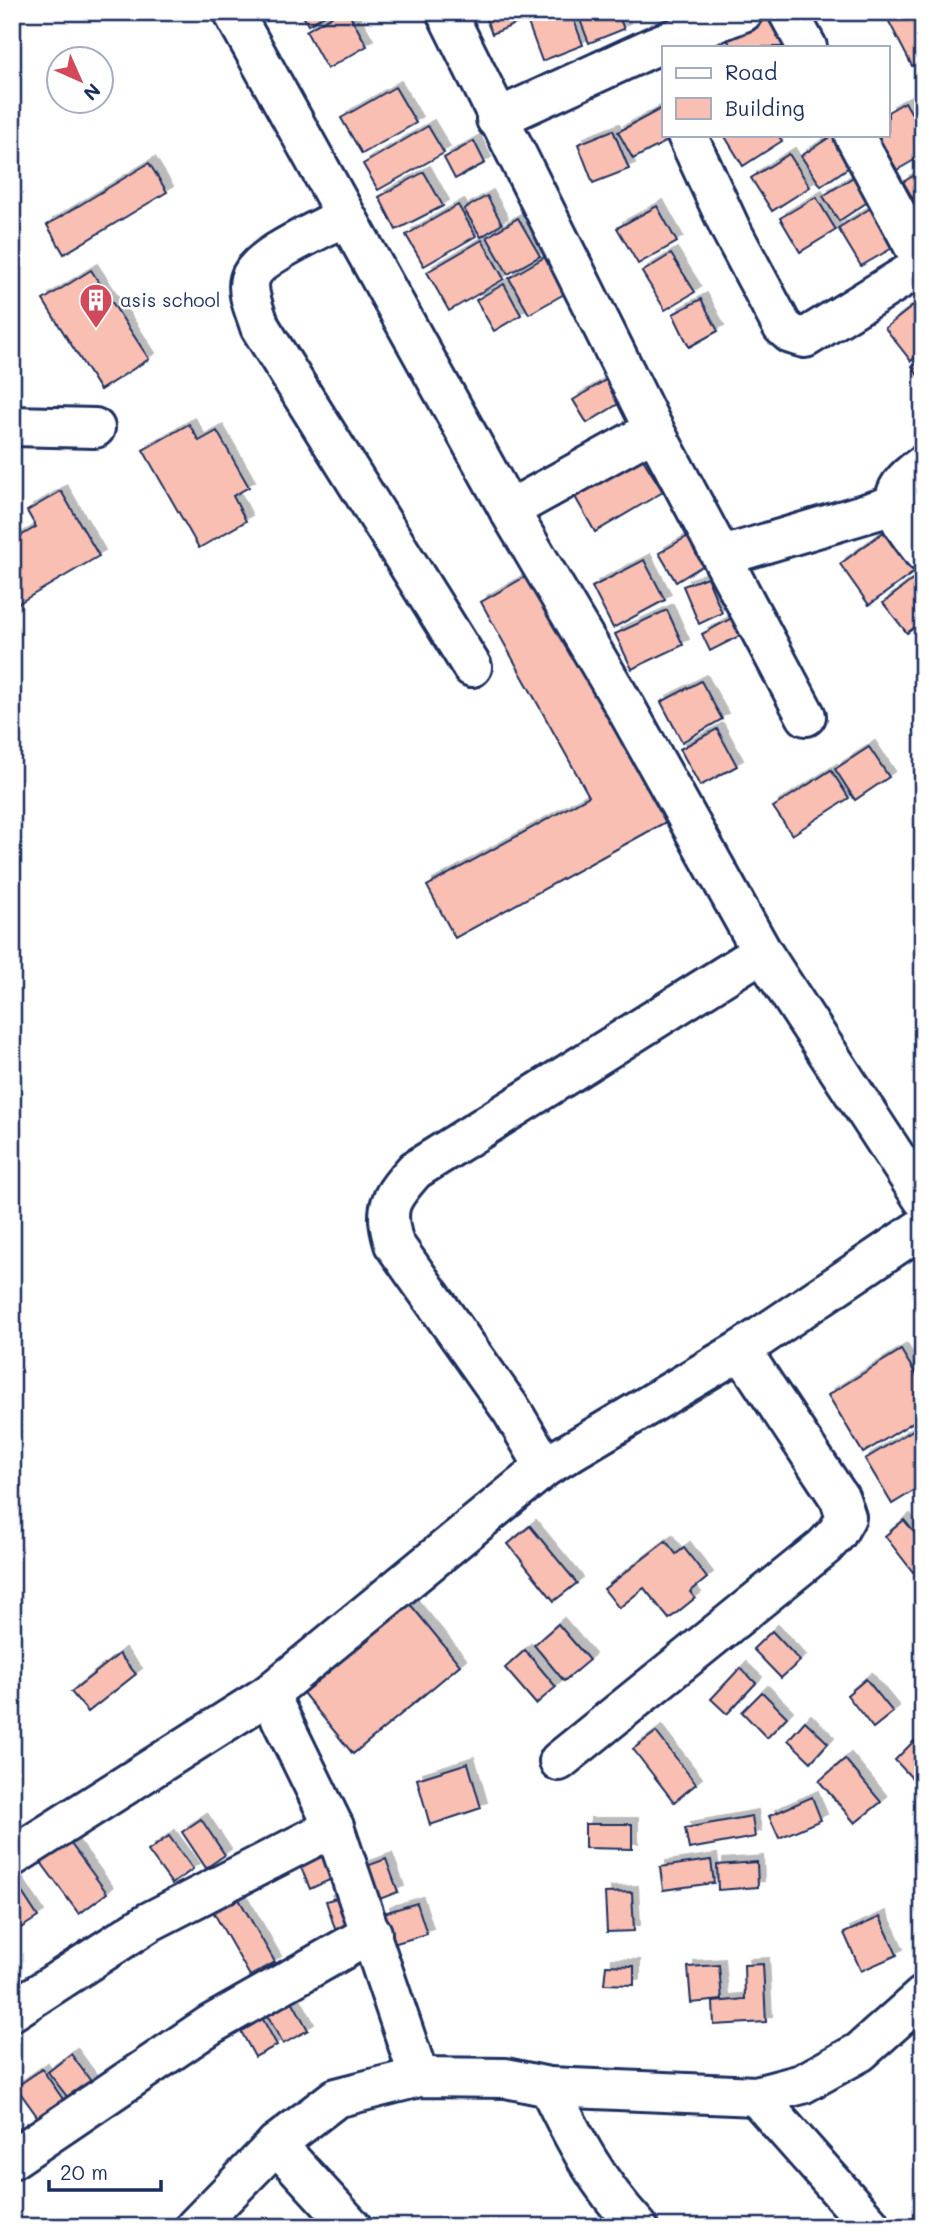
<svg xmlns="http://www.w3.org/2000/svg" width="935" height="2239" font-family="Mali,sans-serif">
	<defs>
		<filter id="shadow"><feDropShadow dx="6" dy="-6" stdDeviation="0" flood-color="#0004"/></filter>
	</defs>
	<rect width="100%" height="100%" fill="#fff"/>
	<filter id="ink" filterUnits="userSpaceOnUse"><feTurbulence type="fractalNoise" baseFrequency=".0143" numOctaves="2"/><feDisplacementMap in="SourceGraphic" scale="14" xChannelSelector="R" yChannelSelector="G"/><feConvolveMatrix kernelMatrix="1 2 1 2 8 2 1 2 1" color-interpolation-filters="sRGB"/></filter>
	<g filter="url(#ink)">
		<g fill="#f9bfb2" stroke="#1b2f5e" stroke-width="2" filter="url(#shadow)">
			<polygon points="301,12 330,12 308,25"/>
			<polygon points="339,12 348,12 367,46 327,69 306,31"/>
			<polygon points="483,12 515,12 520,22 492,34"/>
			<polygon points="524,12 571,12 583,45 542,61"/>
			<polygon points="577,12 617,12 624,29 589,43"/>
			<polygon points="764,12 778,12 786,47 732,47 725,37"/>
			<polygon points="890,12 923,12 923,60 912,66 885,14"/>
			<polygon points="395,87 416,123 362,154 341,118"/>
			<polygon points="905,102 923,133 923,155 897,170 876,135 888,135 888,112"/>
			<polygon points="664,107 664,135 679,135 633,159 618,132"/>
			<polygon points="428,126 444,153 378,190 363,164"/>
			<polygon points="613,130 629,169 593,183 578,144"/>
			<polygon points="724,135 778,135 782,141 743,166"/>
			<polygon points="833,135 840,135 858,161 821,186 801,156"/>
			<polygon points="474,141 485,163 455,179 444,158"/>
			<polygon points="789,154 810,187 772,211 751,178"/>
			<polygon points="149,163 167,192 64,254 47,225"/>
			<polygon points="923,170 923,215 903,182"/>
			<polygon points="863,171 878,195 839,221 823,196"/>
			<polygon points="424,172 443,206 396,230 379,197"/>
			<polygon points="487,196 502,224 481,237 464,209"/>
			<polygon points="816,197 836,230 800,252 780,218"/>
			<polygon points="884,200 908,239 861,266 838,228"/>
			<polygon points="458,205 476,236 424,266 406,235"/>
			<polygon points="657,206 677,242 638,264 617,228"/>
			<polygon points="518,218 540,256 508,274 487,237"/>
			<polygon points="482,240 504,279 449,311 427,272"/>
			<polygon points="671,254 695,292 665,310 642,272"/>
			<polygon points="545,257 566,293 529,314 509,278"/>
			<polygon points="91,270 149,359 100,390 43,300"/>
			<polygon points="504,284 521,315 494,331 476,300"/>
			<polygon points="701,299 718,331 689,347 673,314"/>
			<polygon points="913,306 923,319 923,351 911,361 885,328"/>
			<polygon points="923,360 923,384 912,366"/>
			<polygon points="609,378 623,401 587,423 573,400"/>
			<polygon points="189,424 199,441 217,431 249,487 233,496 246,521 199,548 143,450"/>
			<polygon points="641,456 663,492 595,532 574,495"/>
			<polygon points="61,491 99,556 12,607 12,541 36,527 27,511"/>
			<polygon points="892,526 921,567 869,605 840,564"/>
			<polygon points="690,535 707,563 676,582 659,553"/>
			<polygon points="644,560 665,600 613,628 592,587"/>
			<polygon points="530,574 627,751 634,747 673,818 455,938 427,886 589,796 481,602"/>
			<polygon points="707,577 722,613 699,624 683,586"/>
			<polygon points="916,577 923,585 923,621 907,633 883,603"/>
			<polygon points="667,610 683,645 632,669 615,634"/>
			<polygon points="739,614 749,631 710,651 702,634"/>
			<polygon points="701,681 722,719 682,742 661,702"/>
			<polygon points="717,729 737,766 700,786 680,749"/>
			<polygon points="869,747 889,777 855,800 835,769"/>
			<polygon points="831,770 849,798 792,835 773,807"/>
			<polygon points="901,1350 923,1386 923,1416 863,1453 828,1395"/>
			<polygon points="923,1424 923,1485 892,1504 865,1459"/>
			<polygon points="904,1520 923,1543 923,1564 913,1572 885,1536"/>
			<polygon points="530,1526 577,1583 554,1601 508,1544"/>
			<polygon points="666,1541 676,1554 684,1548 707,1578 690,1592 695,1598 669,1619 644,1588 619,1608 604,1589"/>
			<polygon points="410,1604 460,1665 353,1754 303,1693"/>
			<polygon points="558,1624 589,1660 564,1681 534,1645"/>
			<polygon points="772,1631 800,1661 781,1678 753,1649"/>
			<polygon points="525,1650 556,1687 536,1704 505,1668"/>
			<polygon points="119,1654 136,1674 88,1712 71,1692"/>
			<polygon points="740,1668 756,1683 727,1714 711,1699"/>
			<polygon points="866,1679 893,1712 873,1728 847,1695"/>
			<polygon points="762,1692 787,1717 767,1738 742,1712"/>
			<polygon points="805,1721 828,1743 811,1762 788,1740"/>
			<polygon points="656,1732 696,1784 674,1802 633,1749"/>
			<polygon points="914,1741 923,1751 923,1790 895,1760"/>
			<polygon points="845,1759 881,1802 855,1823 819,1781"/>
			<polygon points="468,1763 481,1808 430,1825 417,1779"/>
			<polygon points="812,1797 821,1820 779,1838 769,1816"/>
			<polygon points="752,1816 755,1837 689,1849 685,1828"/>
			<polygon points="201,1819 225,1855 206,1868 182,1832"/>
			<polygon points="585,1824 632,1824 632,1849 585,1848"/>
			<polygon points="169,1836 193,1869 172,1884 148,1851"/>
			<polygon points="68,1840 107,1893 79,1914 40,1861"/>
			<polygon points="319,1845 334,1878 310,1889 296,1856"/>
			<polygon points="386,1859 398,1892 377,1900 364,1867"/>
			<polygon points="711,1860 714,1883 663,1890 660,1867"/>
			<polygon points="757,1862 758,1887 718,1890 717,1865"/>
			<polygon points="12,1877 38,1917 13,1933 12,1932"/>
			<polygon points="632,1892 634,1931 607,1932 605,1893"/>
			<polygon points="236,1894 275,1962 250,1976 211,1908"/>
			<polygon points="347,1895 358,1928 337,1935 326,1901"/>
			<polygon points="417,1903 427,1934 393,1944 384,1913"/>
			<polygon points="880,1917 897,1955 861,1971 844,1933"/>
			<polygon points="763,1964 766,2022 714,2025 713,2002 745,1999 744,1965"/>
			<polygon points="606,1965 634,1966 634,1985 604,1984"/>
			<polygon points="719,1965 722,2000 691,2003 688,1967"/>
			<polygon points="289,1995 308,2030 283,2044 264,2009"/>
			<polygon points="259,2012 277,2045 255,2057 237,2024"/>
			<polygon points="71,2054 98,2091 76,2108 48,2072"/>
			<polygon points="42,2069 67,2105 42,2123 16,2087"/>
		</g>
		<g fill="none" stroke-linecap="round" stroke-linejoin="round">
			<defs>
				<g id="minor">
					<polyline points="233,12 509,510 627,710 762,952 923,1199"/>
					<polyline points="446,12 654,430 806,716"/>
					<polyline points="788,12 807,47"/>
					<polyline points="496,119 653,47 743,12"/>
					<polyline points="687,135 731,230 782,326 791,334 805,338 923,265"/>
					<polyline points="854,135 923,263"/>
					<path d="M345,216C323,229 256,256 250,279C246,294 256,313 260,327L472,667"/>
					<polyline points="12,426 95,428"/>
					<path d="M923,465C877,496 896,515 923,552"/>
					<polyline points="509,510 654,430"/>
					<polyline points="723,556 894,505"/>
					<path d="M545,1467L512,1411L394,1244C383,1207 390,1198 415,1170L762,952"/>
					<polyline points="269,1694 334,1827 419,2077"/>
					<polyline points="559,1761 824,1547 837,1533 846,1517 840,1499 741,1350"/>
					<polyline points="12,1857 269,1694 545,1467 741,1350 923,1227"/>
					<polyline points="12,2011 149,1922 334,1827"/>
					<path d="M549,2087C575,2141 597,2183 638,2227"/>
					<polyline points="756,2096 872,2227"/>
					<polyline points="276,2144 352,2227"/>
					<polyline points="12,2159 210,2025 372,1933"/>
					<polyline points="195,2227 276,2144 336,2098 419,2077 506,2078 549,2087 756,2096 802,2084 860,2052 923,1996"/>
				</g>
			</defs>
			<use href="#minor" stroke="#1b2f5e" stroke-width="44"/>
			<use href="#minor" stroke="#fff" stroke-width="38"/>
		</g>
	</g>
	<defs>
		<symbol id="building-pin" viewBox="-11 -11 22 30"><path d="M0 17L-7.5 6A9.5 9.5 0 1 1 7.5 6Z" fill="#d1495b" stroke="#fff"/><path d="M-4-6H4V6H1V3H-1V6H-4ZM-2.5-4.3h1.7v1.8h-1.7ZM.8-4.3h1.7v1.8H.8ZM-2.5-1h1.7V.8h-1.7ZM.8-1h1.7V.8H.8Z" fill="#fff"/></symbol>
	</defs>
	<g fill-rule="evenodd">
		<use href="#building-pin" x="77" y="281" width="38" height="52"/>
	</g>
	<g text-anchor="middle" stroke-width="5" stroke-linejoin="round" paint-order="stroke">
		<g font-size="19" fill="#1b2f5e" stroke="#fff" text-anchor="start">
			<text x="120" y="307">asis school</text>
		</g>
	</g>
	<rect width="935" height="2239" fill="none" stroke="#fff" stroke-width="42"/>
	<rect x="21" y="21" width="893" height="2197" fill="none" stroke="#1b2f5e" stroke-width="2.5" filter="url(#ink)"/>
	<rect x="662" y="46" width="228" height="91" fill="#ffffff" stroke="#a4acbf" stroke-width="2"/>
	<rect x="676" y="68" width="35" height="10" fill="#ffffff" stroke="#a4acbf" stroke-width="2"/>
	<text x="725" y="80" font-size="21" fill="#1b2f5e">Road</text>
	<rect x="676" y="98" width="35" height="21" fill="#f9bfb2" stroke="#a4acbf" stroke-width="2"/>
	<text x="725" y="116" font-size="21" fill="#1b2f5e">Building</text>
	<g transform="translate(80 80) rotate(135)"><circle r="33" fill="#ffffff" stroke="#a4acbf" stroke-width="2"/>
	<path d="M0-5L12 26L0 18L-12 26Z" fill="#d1495b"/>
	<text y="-10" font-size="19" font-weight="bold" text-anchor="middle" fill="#1b2f5e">N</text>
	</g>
	<path d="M49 2180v10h112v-10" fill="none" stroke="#1b2f5e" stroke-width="3.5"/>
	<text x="60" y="2180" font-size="21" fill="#1b2f5e" stroke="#ffffff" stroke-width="5" paint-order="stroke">20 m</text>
</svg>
